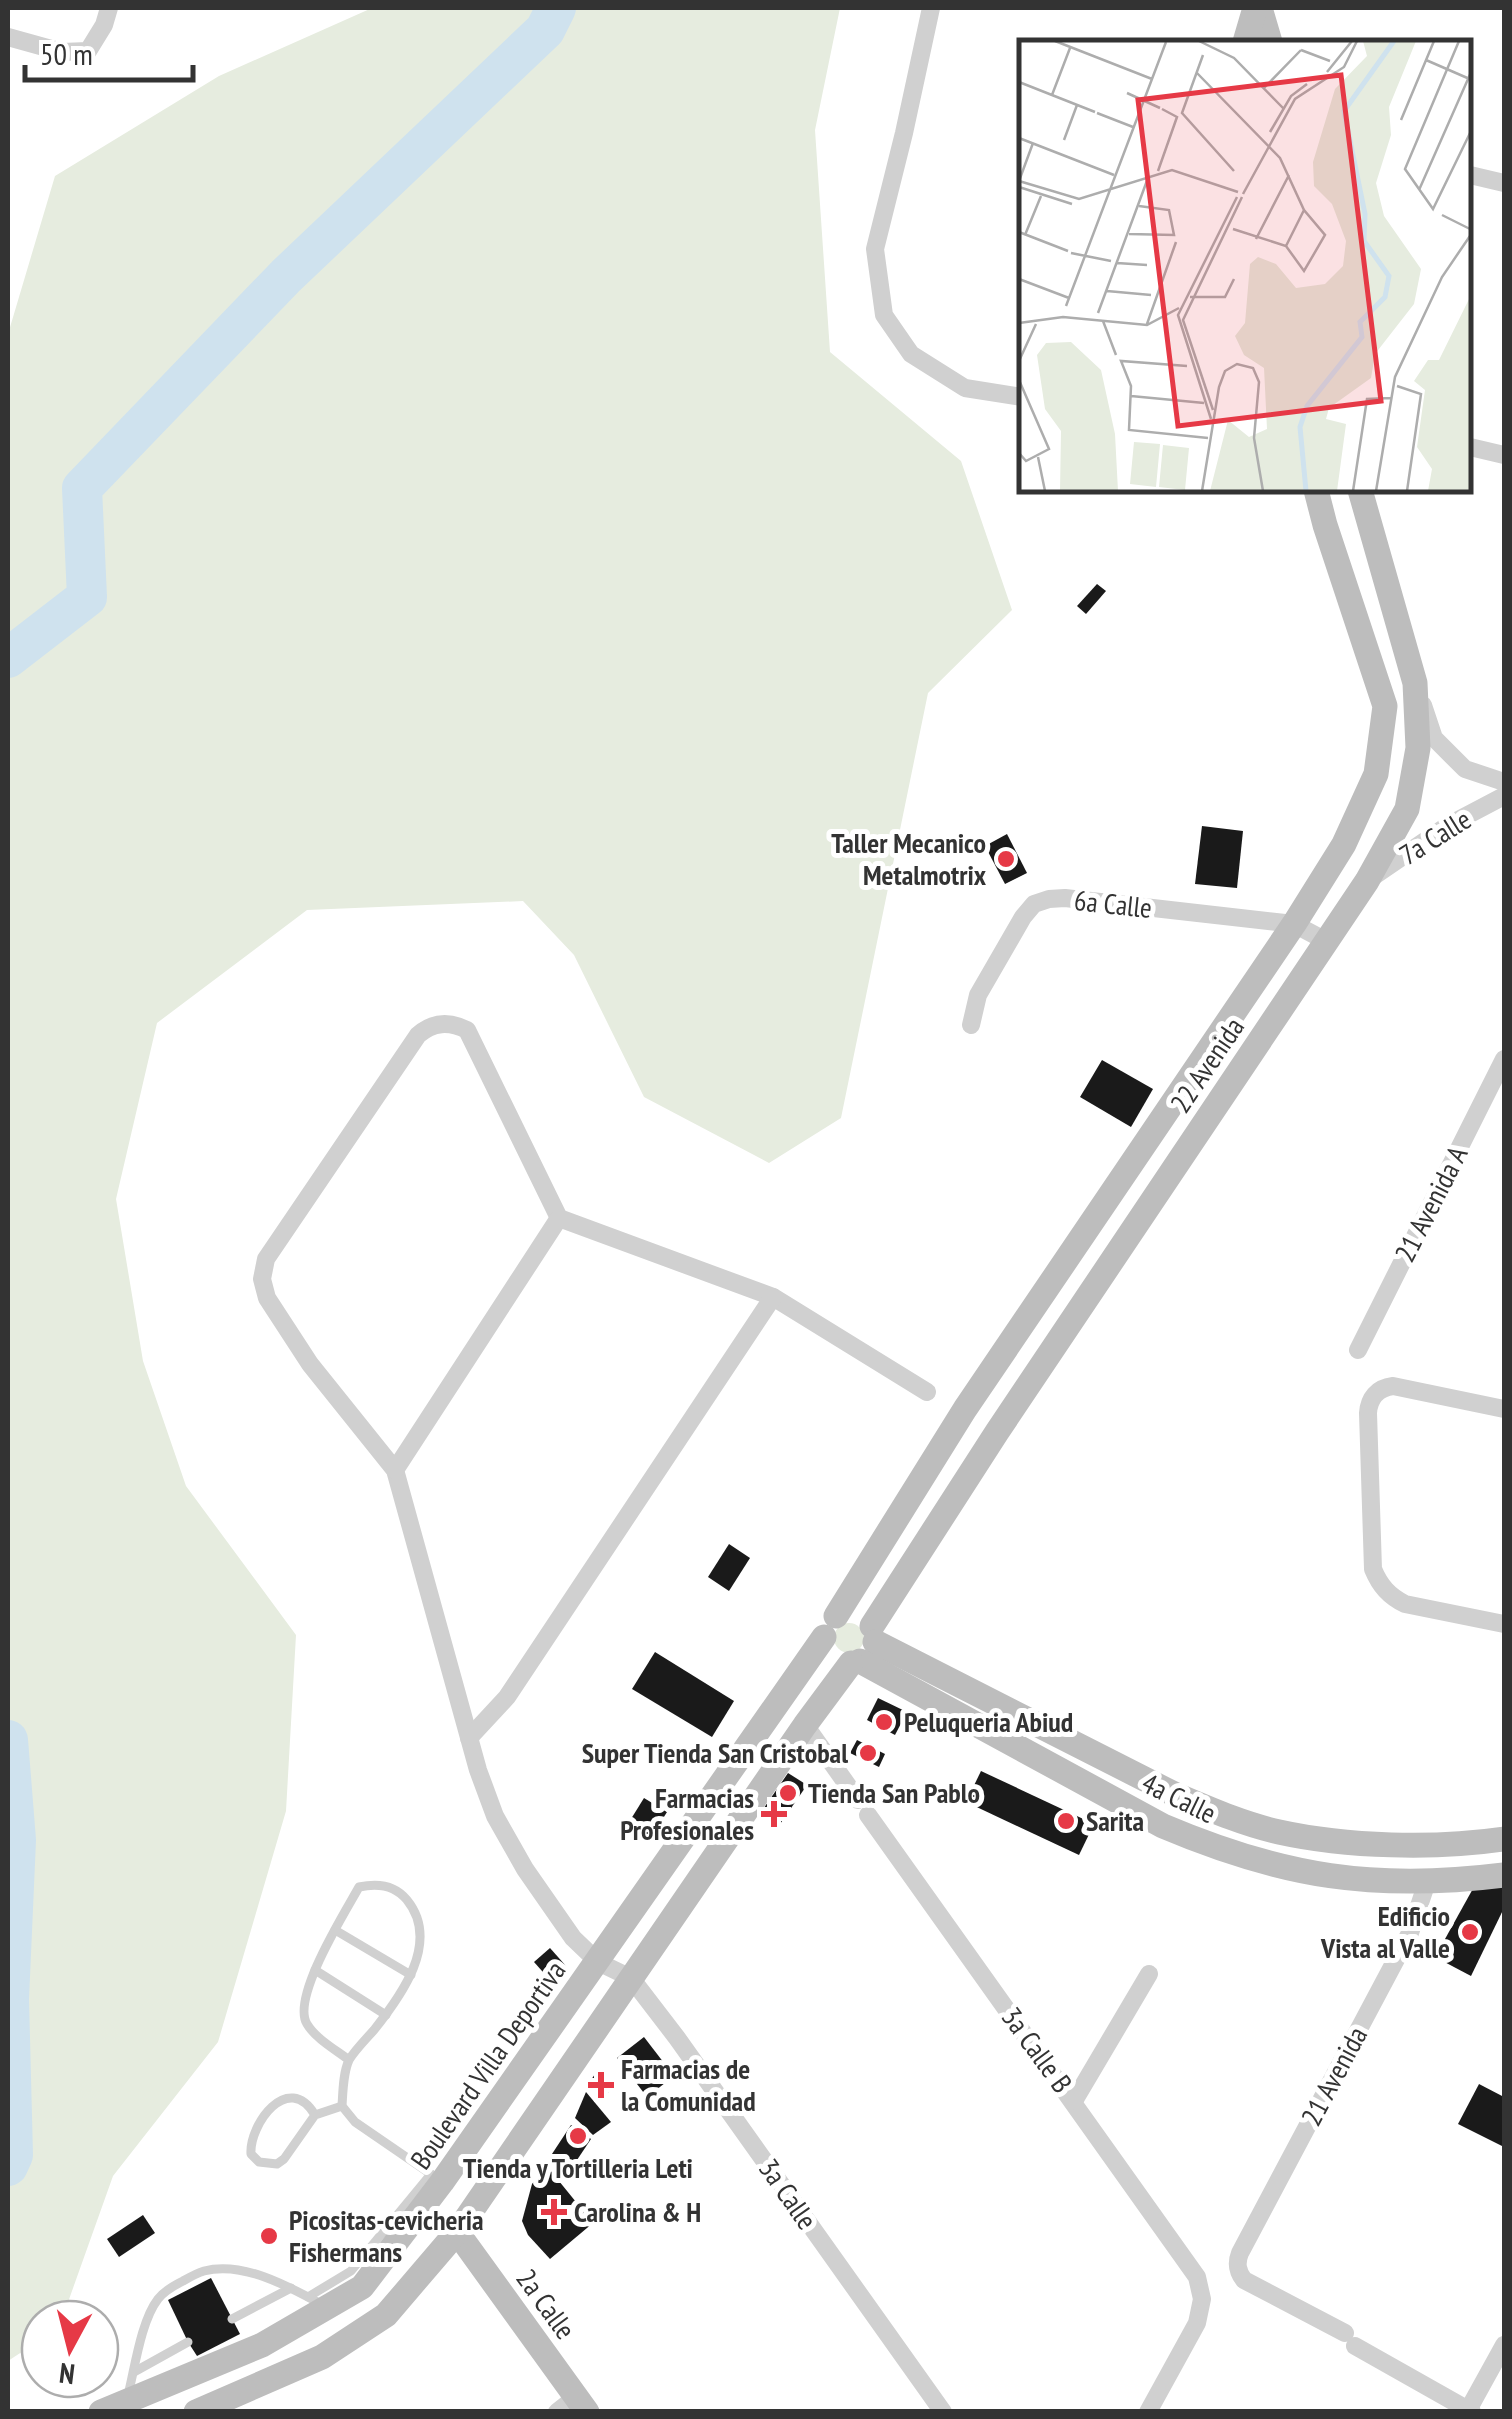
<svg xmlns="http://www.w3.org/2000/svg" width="1512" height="2419" font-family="'PT Sans Narrow',sans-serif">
	<rect width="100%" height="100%" fill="#fff"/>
	<g fill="#e6ecdf">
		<polygon points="372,8 840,8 815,130 830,352 961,461 1012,610 928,693 841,1118 769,1163 644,1097 574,955 523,901 307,910 157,1023 116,1199 143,1361 186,1486 296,1635 286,1811 218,2042 113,2176 62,2319 40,2319 40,2340 8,2361 8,334 55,176 219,76"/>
		<circle cx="849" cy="1638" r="15"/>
	</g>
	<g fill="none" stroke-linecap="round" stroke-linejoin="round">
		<g stroke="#cfe2ee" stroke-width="40">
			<polyline points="8,658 87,597 82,488 286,276 545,30 556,8"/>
			<polyline points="8,1740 16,1840 9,1999 13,2155 8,2166"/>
		</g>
	</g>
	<g fill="#1a1a1a">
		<polygon points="1097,584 1106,591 1086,614 1077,606"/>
		<polygon points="1202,826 1243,831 1237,888 1195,884"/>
		<polygon points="1007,834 1027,873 1005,884 985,846"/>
		<polygon points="1102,1060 1153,1089 1131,1127 1080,1097"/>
		<polygon points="729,1544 750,1558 729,1591 708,1577"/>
		<polygon points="655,1652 734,1701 712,1737 632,1689"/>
		<polygon points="878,1698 907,1712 895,1735 867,1720"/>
		<polygon points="857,1740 885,1754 879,1767 850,1753"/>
		<polygon points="981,1771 1094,1824 1079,1855 966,1802"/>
		<polygon points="788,1773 807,1785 778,1827 759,1815"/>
		<polygon points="644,1798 667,1812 649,1841 626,1827"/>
		<polygon points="1504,1884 1504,1908 1471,1976 1435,1957 1475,1885"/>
		<polygon points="550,1948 566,1966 550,1980 534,1962"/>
		<polygon points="644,2037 674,2076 647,2097 617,2058"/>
		<polygon points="599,2068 613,2086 602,2100 589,2083"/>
		<polygon points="1479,2084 1504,2097 1504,2147 1458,2124"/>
		<polygon points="586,2092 611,2122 593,2135 575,2118"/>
		<polygon points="571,2125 591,2139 571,2169 552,2154"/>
		<polygon points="546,2165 593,2223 550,2259 528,2235 522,2221 532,2184"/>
		<polygon points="143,2215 155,2233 119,2257 107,2239"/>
		<polygon points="211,2278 240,2334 197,2356 188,2342 168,2300"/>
	</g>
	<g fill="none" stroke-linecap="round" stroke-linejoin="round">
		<g stroke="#d0d0d0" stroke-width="9">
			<polyline points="335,1930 411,1975"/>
			<polyline points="315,1970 386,2015"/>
			<path d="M349,2060C336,2050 316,2039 307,2024C291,1998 344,1914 359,1887C377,1883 395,1885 407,1900C441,1942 401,1996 374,2030C366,2039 355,2050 349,2060C343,2073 343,2091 342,2106L355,2122L441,2181"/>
			<path d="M315,2115C288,2070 249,2125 251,2154L259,2162L277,2164L284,2159L315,2115L342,2106"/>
			<polyline points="308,2297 351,2271 431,2174"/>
			<polyline points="232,2319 291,2288"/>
			<polyline points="134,2372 188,2342"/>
			<path d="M128,2395C135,2367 141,2321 158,2299C164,2291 175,2285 183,2281C190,2277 197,2273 204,2271C243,2261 288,2286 321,2304"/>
		</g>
		<g stroke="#d0d0d0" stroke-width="18">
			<polyline points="931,8 904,133 875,249 884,315 911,354 965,388 1022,397"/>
			<polyline points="8,37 62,52 88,51 104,25 109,8"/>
			<polyline points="1470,175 1504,183"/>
			<polyline points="1470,447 1504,455"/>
			<polyline points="1423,705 1434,738 1465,769 1504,782"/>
			<polyline points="1371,878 1447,826 1504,796"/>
			<polyline points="971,1025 978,995 1023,917 1034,904 1049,899 1065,898 1294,924 1326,941"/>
			<polyline points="1358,1350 1504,1059"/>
			<path d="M927,1392L773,1297L559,1218L467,1030C449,1021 433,1022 418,1035L266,1259L262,1279L267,1298L310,1364L395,1470L478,1770L495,1816L525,1869L573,1938L598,1962L631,1978L677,2038L943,2412"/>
			<path d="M1504,1409L1393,1386C1377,1388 1369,1398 1368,1413L1373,1569C1380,1586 1389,1596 1405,1604L1504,1624"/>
			<polyline points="395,1470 559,1218"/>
			<polyline points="805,1725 858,1800"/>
			<polyline points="469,1738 507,1697 773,1297"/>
			<polyline points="868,1815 1197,2277 1202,2299 1197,2323 1148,2412"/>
			<polyline points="1074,2101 1149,1974"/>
			<path d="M1345,2333L1244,2280C1237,2271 1236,2263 1240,2253L1410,1933L1427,1882"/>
			<polyline points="1355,2346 1472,2412"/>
			<polyline points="557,2412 576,2397"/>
			<polyline points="1467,2412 1504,2345"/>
		</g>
		<g stroke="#bdbdbd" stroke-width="25">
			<polyline points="1260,8 1270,42"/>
			<polyline points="1245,42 1255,8"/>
			<polyline points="836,1616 965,1409 1294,924 1344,844 1376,774 1385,706 1325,525 1316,490"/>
			<polyline points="872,1626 997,1432 1367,881 1407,809 1418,748 1415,683 1360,490"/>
			<path d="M875,1642L1176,1795C1209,1809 1243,1824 1279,1832C1347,1847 1435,1849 1504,1839"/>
			<path d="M860,1661L1163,1826C1283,1877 1375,1891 1504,1875"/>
			<polyline points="457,2232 587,2412"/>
			<polyline points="101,2412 262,2345 362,2287 442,2182 824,1637"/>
			<polyline points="196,2412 322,2357 386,2315 457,2232 805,1725 851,1663"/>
		</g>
	</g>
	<g fill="#e63946" stroke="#fff" stroke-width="4">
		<circle cx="1006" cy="859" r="10"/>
		<circle cx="884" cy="1722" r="10"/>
		<circle cx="868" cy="1753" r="10"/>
		<circle cx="788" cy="1793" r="10"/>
		<path d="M769 1799h10v10h10v10h-10v10h-10v-10h-10v-10h10z"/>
		<circle cx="1066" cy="1821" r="10"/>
		<circle cx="1470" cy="1932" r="10"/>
		<path d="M596 2070h10v10h10v10h-10v10h-10v-10h-10v-10h10z"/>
		<circle cx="578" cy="2136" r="10"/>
		<path d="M549 2197h10v10h10v10h-10v10h-10v-10h-10v-10h10z"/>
		<circle cx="269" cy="2236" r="10"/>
	</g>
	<g text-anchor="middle" stroke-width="10" stroke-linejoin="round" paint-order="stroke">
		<g font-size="28" fill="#333" stroke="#fff">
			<text transform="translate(1435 837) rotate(-32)" y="10">7a Calle</text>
			<text transform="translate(1113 904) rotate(6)" y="10">6a Calle</text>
			<text transform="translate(1207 1065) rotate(-56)" y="10">22 Avenida</text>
			<text transform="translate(1431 1204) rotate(-63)" y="10">21 Avenida A</text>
			<text transform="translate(1179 1798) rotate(26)" y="10">4a Calle</text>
			<text transform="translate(1037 2050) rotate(54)" y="10">3a Calle B</text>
			<text transform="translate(488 2065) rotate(-55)" y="10">Boulevard Villa Deportiva</text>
			<text transform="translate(1334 2076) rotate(-62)" y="10">21 Avenida</text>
			<text transform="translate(788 2194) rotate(55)" y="10">3a Calle</text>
			<text transform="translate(546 2304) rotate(54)" y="10">2a Calle</text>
		</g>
		<g font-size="28" font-weight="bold" fill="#333" stroke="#fff" text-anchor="start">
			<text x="986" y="853" text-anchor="end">Taller Mecanico<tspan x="986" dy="32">Metalmotrix</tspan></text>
			<text x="904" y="1732">Peluqueria Abiud</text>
			<text x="848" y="1763" text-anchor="end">Super Tienda San Cristobal</text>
			<text x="808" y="1803">Tienda San Pablo</text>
			<text x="754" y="1808" text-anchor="end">Farmacias<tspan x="754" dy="32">Profesionales</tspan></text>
			<text x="1086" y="1831">Sarita</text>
			<text x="1450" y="1926" text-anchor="end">Edificio<tspan x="1450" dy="32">Vista al Valle</tspan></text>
			<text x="621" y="2079">Farmacias de<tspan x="621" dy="32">la Comunidad</tspan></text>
			<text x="578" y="2178" text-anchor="middle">Tienda y Tortilleria Leti</text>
			<text x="574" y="2222">Carolina &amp; H</text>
			<text x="289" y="2230">Picositas-cevicheria<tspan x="289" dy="32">Fishermans</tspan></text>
		</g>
	</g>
	<g transform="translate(1019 40)">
		<rect width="452" height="452" fill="#fff"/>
		<path d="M344,1H397L370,67L372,95L357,143L365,176L402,229L395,264L356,314L352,338L310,368L307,379L327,384L318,451H191L209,380L230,397L248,389L245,328L225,315L216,296L226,283L231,224L239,217L257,224L277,248L306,244L324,226L327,201L313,164L295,146L294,122L316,49L348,16ZM452,255V451H409L413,429L398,407L406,350L395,341L409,320H420ZM52,302L82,330L96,394L99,451H41L42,391L26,369L18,315L27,303ZM115,402L141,404L137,447L111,444ZM144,405L170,408L166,450L140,447Z" fill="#e6ecdf"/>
		<path fill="none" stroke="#cfe2ee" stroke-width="5" d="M287,451L281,387L288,366L343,297L341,282L366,257L370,236L345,201L346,174L325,71L375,1"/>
		<path fill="none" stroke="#adadad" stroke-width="2.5" d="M36,1L133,39M180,1L215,18L264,68M440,1L386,129L414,169L453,89M282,10L311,21M184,15L163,73L215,131M407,20L453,40M177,32L261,118L285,170L306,195L285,231L267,206L214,189M308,32L333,1M0,42L76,72M245,48L282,10M108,53L141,68M33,55L51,8M78,73L114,87M382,80L415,1M251,92L272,56L288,44M0,98L95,135M45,100L58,65M139,131L158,77L143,69M0,141L14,103M0,141L60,159L153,130L219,152M0,147L53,164M400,150L453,30M224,154L276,59L325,27L338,1M423,175L453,190M0,192L49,211M110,194L155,195L150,170L120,166M6,195L22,156M237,199L270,135M267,206L285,170M52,213L92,221M98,223L128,225M0,239L50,258M88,251L132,255M171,257H206L215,239M47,266L147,2M79,273L129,138M84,281L97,315M0,283L44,277L128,285L160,268M128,284L157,202M0,321L17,284M168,326L102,321L112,346L110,390L189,398M0,340L30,409L7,421L0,413M378,346L402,354L388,451M112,356L185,363M194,370L164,280L223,157M192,379L159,275L218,157M19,417L26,451M183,451L200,347L206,331L218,324L234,328L240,342L235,398L244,451M334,451L348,359L372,358M357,451L376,337L423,237L453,193"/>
		<path fill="#e63946" fill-opacity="0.15" stroke="#e63946" stroke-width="5" d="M322,35L362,361L159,386L119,60Z"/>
		<rect width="452" height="452" fill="none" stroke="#333" stroke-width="5"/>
	</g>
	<rect width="1512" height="2419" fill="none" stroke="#333333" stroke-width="20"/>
	<g transform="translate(70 2349) rotate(187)"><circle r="48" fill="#ffffff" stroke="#adadad" stroke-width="2.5"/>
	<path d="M0-8L18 38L0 25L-18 38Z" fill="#e63946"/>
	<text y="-15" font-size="28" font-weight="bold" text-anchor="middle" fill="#333333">N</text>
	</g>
	<path d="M25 65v15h168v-15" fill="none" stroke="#333333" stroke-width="5"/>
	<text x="40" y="65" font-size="30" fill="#333333" stroke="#ffffff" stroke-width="8" paint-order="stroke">50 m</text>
</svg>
